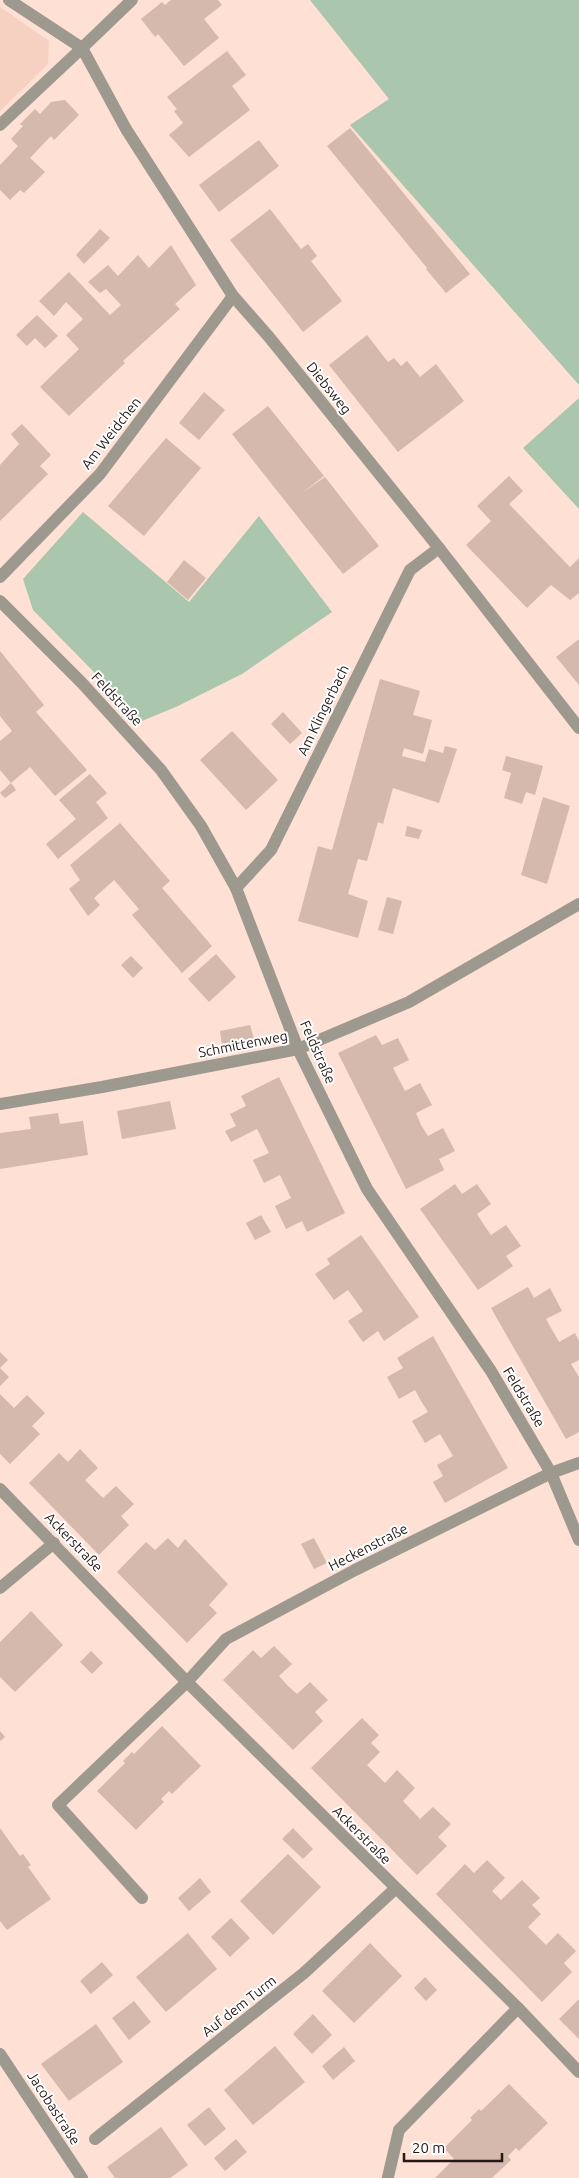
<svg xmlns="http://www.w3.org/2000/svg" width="579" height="2178" font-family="Ubuntu,sans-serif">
	<rect width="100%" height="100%" fill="#fee0d4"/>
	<polygon fill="#f6d1c2" points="0,7 49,41 48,64 0,111"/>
	<g fill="#aac6ad">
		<polygon points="310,0 579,0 579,385 350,125 389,99"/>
		<polygon points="579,398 579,509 523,448"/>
		<polygon points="83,512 189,602 259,516 332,612 242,674 178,706 142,721 33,610 23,579"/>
	</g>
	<g fill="#d5b9ad">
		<polygon points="171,0 218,0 222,5 204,19 219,38 184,66 158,34 155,37 141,19 162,2 165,5"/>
		<polygon points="227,51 246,75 232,86 250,110 189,157 169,135 183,123 174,111 177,109 167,97"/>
		<polygon points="65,100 79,115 54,140 51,136 30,158 45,172 24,193 20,190 10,200 0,190 0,165 18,146 11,139 23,126 20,124 35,109 40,114 51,102"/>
		<polygon points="350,128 470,274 446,293 426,269 427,268 327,146"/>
		<polygon points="259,140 279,166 219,212 199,185"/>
		<polygon points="270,209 301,249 308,244 317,256 311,261 342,301 303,332 230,240"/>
		<polygon points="100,229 110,238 84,264 76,255"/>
		<polygon points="171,245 196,285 175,304 180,309 123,361 125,363 69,416 40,387 79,349 66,335 83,319 66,302 54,316 39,301 69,272 110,315 121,305 106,289 100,293 88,282 108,265 118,276 138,255 149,268"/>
		<polygon points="37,315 58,336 45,348 35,338 27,346 16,335"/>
		<polygon points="367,335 388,362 394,358 401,366 407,361 420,377 436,364 464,401 398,452 329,365"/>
		<polygon points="204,392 225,410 199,440 179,423"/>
		<polygon points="268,406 324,476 302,493 325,477 379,546 343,574 232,434"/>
		<polygon points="22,424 51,455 40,466 48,474 0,521 0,465 19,444 11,434"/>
		<polygon points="166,438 201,468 144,536 108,506"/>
		<polygon points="509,476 523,491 509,504 570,567 579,558 579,593 570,600 551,585 527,608 466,545 491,521 477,506"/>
		<polygon points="184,560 206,578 188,600 167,582"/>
		<polygon points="579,639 579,685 556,657"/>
		<polygon points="0,651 44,705 36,712 87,770 55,796 30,767 11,783 16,790 5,798 0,793 11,783 0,770 0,741 12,731 0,716"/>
		<polygon points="380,679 420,691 413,715 432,720 423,754 404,748 402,756 425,762 429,749 443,753 445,746 457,749 439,803 393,788 383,824 378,822 367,861 358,859 348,894 368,901 358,938 298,921 318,846 332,850"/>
		<polygon points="283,712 302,733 290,744 271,724"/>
		<polygon points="232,731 278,780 246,810 200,760"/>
		<polygon points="506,756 543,766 535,795 526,792 522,804 504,798 511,773 502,770"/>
		<polygon points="90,774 107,793 96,802 108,818 58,859 46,844 76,819 59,800"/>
		<polygon points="543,797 570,806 547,884 521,875"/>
		<polygon points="120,823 170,881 162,888 212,946 182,973 132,915 139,909 114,880 94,898 100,905 88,916 69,889 80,880 70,865"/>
		<polygon points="407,826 422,830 419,839 405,836"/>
		<polygon points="387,897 402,901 393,934 378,930"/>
		<polygon points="216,954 236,977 209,1002 188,979"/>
		<polygon points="131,956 143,968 133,978 121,965"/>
		<polygon points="250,1025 254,1039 222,1046 220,1031"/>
		<polygon points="376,1035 382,1045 398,1038 409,1060 393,1068 405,1091 420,1083 432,1105 416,1113 421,1125 428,1136 443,1128 455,1151 439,1159 444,1170 406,1189 338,1053"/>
		<polygon points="279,1077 345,1213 307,1232 302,1221 286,1229 275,1206 291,1198 280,1175 264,1183 253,1160 269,1153 257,1129 231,1142 225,1131 236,1126 230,1114 246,1106 241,1096"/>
		<polygon points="170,1101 176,1129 122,1139 117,1111"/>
		<polygon points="58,1113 60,1124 83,1121 88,1155 0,1169 0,1133 31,1129 29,1117"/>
		<polygon points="455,1184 462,1194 477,1184 491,1204 477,1214 484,1225 491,1235 506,1225 521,1246 506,1256 513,1266 478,1290 420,1209"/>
		<polygon points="261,1215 271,1232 255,1240 246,1223"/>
		<polygon points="361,1235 419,1317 384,1341 378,1331 363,1342 348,1321 363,1311 348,1290 334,1300 315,1274 330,1264 327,1259"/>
		<polygon points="528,1287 534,1298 550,1288 562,1311 546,1319 559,1342 575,1333 579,1341 579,1360 571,1364 579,1377 579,1432 566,1439 491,1308"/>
		<polygon points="433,1336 508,1468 445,1503 433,1482 443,1476 437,1465 453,1456 440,1434 425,1443 412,1421 428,1412 421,1401 415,1390 399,1399 387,1377 403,1368 397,1358"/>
		<polygon points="0,1352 8,1360 0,1368 9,1377 0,1386"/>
		<polygon points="0,1394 14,1408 27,1395 45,1413 32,1426 40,1434 10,1464 0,1454"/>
		<polygon points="80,1449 98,1468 85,1480 103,1498 116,1486 134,1504 121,1516 129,1525 99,1555 29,1483 59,1453 68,1462"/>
		<polygon points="168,1538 178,1548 185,1539 228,1584 209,1605 217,1613 187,1643 117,1572 146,1542 155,1550"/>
		<polygon points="314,1538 327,1563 314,1569 301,1544"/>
		<polygon points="31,1611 63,1645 15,1692 0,1677 0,1642"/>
		<polygon points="274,1646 292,1664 279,1676 288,1686 297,1694 310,1682 328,1700 315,1712 323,1721 293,1750 223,1680 253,1650 261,1658"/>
		<polygon points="91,1651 103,1663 92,1674 80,1662"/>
		<polygon points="362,1718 379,1735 371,1743 380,1752 367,1765 385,1783 397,1770 415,1788 403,1801 420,1819 433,1807 451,1824 438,1837 447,1846 417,1875 311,1768"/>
		<polygon points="162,1726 201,1766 172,1794 169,1791 161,1799 164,1802 136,1830 97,1791 125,1763 123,1761 132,1752 134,1754"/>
		<polygon points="0,1731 5,1737 0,1741"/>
		<polygon points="0,1828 20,1856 23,1854 31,1865 28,1867 51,1899 7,1930 0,1921"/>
		<polygon points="293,1828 313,1849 303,1859 282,1839"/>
		<polygon points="288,1854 321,1887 273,1935 240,1901"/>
		<polygon points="487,1860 505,1878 492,1891 501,1900 522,1880 540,1898 532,1905 541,1914 528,1927 546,1945 558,1933 576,1951 564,1963 572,1972 542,2002 436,1894 465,1864 474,1873"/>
		<polygon points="200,1878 211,1892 189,1911 178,1898"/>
		<polygon points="231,1918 250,1938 230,1957 211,1937"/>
		<polygon points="188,1933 217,1969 166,2012 136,1977"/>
		<polygon points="370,1943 402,1976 354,2023 322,1991"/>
		<polygon points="102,1962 113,1975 91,1994 80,1981"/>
		<polygon points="425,1977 437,1990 426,2001 414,1988"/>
		<polygon points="579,1999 579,2039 559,2019"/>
		<polygon points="134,2001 151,2022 129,2040 112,2018"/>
		<polygon points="313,2014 332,2035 312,2054 293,2034"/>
		<polygon points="96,2024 123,2062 69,2101 41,2064"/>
		<polygon points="275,2046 305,2082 253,2125 224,2090"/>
		<polygon points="344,2047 355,2061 333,2080 322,2066"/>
		<polygon points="509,2084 548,2123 519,2151 516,2148 508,2156 511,2160 492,2178 435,2178 454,2159 444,2148 472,2120 470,2118 479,2109 481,2111"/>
		<polygon points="209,2107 226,2129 205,2146 187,2125"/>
		<polygon points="161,2127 188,2165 170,2178 115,2178 107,2167"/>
		<polygon points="236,2139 247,2152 225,2171 214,2158"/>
	</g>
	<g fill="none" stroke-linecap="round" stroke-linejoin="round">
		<g stroke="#9d998e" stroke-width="12">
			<polyline points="9,0 82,48 132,0"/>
			<polyline points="142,1898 58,1805 187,1682"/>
		</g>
		<g stroke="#9d998e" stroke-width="12">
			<polyline points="0,125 82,48 126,129 233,296 269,337 439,548 579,728"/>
			<polyline points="0,577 100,474 233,296"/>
			<polyline points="0,601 82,683 161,770 201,826 236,888 298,1049 367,1189 491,1371 551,1473 579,1540"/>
			<polyline points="236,888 271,850 410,570 439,548"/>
			<polyline points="0,1104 102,1087 298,1049 409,1002 579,904"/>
			<polyline points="0,1489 187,1682 518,2008 579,2072"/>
			<polyline points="0,1588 54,1543"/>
			<polyline points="187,1682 226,1639 355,1570 551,1473 579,1463"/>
			<polyline points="95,2139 304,1973 395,1889"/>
			<polyline points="388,2177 399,2130 518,2008"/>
		</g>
		<polyline stroke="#9d998e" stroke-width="12" points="0,2054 82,2178"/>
	</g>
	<g text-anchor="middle" stroke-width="4" stroke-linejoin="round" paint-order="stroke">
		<g font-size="14" fill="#241a16" stroke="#fff">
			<text transform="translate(329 388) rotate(51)" y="5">Diebsweg</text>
			<text transform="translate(111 433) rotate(-52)" y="5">Am Weidchen</text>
			<text transform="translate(117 699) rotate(47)" y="5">Feldstraße</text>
			<text transform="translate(323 710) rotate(-64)" y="5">Am Klingerbach</text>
			<text transform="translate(243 1044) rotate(-11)" y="5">Schmittenweg</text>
			<text transform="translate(318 1052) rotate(66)" y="5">Feldstraße</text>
			<text transform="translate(524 1397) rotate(59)" y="5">Feldstraße</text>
			<text transform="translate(74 1542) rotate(46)" y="5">Ackerstraße</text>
			<text transform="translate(368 1547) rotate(-27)" y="5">Heckenstraße</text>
			<text transform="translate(362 1835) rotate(45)" y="5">Ackerstraße</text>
			<text transform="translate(239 2006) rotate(-38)" y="5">Auf dem Turm</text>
			<text transform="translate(54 2108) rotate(57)" y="5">Jacobastraße</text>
		</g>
	</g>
	<path d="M404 2153v8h98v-8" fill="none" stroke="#241a16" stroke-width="2.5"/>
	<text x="412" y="2153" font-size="15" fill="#241a16" stroke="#ffffff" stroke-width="4" paint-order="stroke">20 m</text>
</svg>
